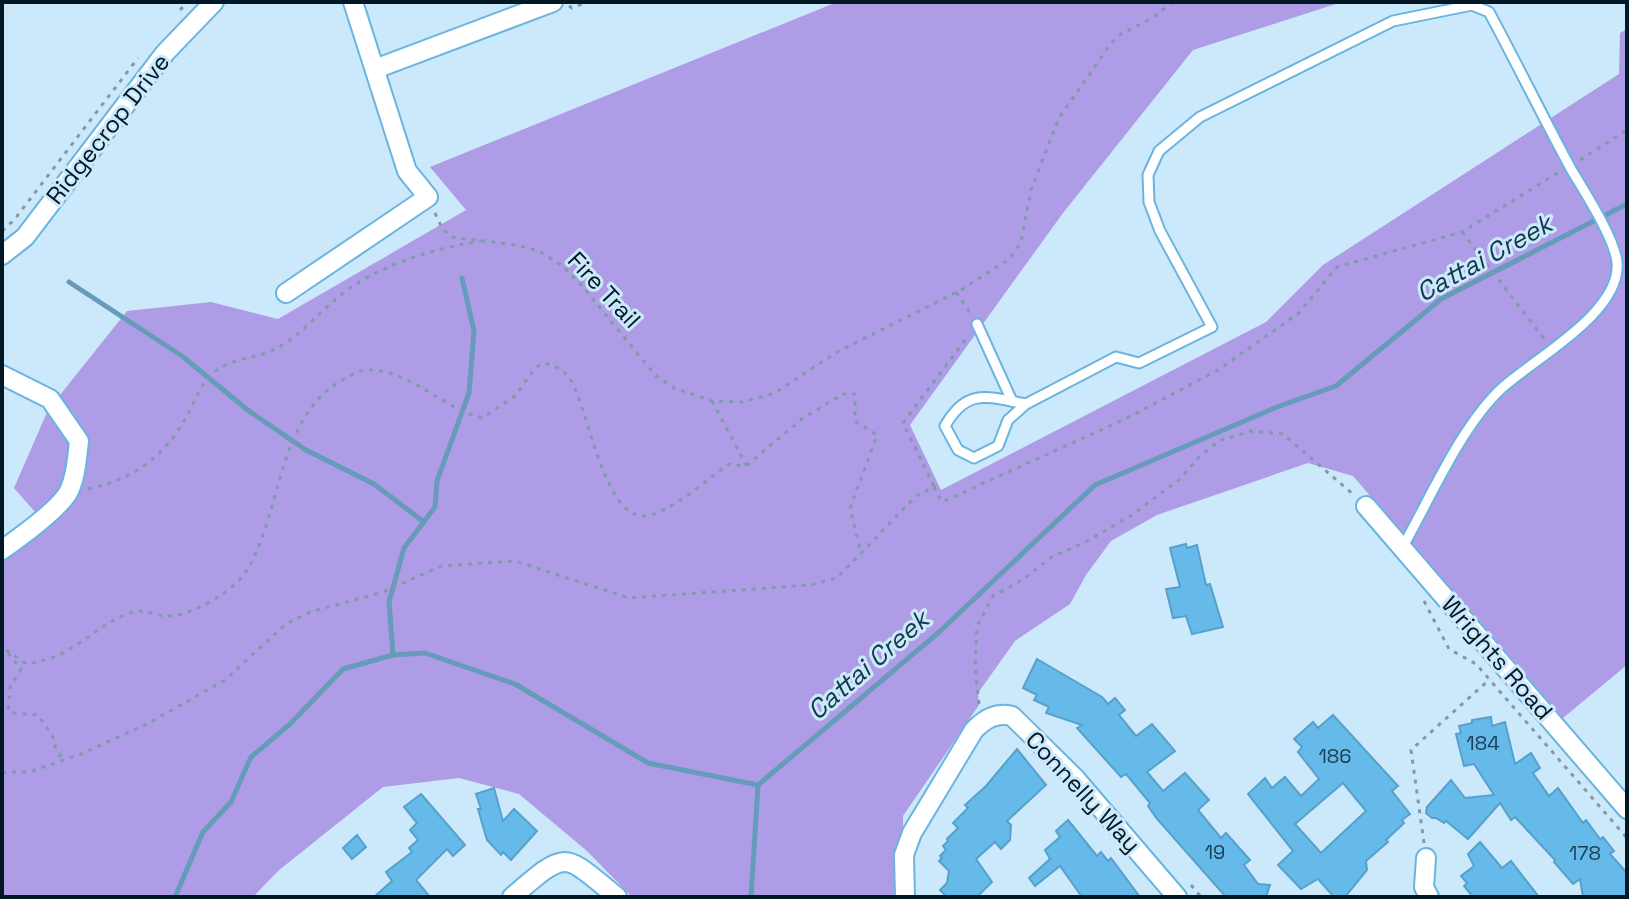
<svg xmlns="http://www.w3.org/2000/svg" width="1629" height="899" font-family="'Space Grotesk',sans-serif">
	<rect width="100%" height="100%" fill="#cce9fb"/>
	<polygon fill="#af9ce6" points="837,2 1342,2 1193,50 1063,213 910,425 941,490 1266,322 1323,265 1619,74 1620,33 1627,29 1627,665 1563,718 1353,476 1308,463 1157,515 1111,541 1086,575 1070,604 1015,641 978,693 979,705 903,816 904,897 632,897 587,851 519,794 459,778 383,787 278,871 253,897 2,897 2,552 42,520 14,488 48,410 127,311 211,302 278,319 466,210 430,167"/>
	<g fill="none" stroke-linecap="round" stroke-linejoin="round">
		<g stroke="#669bba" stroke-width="5">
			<polyline points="69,282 182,356 249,411 306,450 374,484 424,522"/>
			<polyline points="393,655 389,602 404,548 435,507 437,481 469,393 474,331 462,278"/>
			<polyline points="175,897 203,832 231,802 251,757 290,724 343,669 393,655 425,653 515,684 648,763 758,785 938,633 1095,485 1277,407 1336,386 1441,299 1627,204"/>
			<polyline points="751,897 758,785"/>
		</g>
	</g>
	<g fill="#65baea" stroke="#56a1cc" stroke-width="2" fill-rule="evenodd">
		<polygon points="1186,544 1187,548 1197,545 1206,585 1210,584 1223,627 1192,634 1186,616 1173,618 1166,589 1180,587 1170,548"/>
		<polygon points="1037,659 1102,697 1108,704 1115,698 1125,710 1119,715 1136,736 1152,724 1175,751 1147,772 1163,791 1185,773 1209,800 1198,810 1221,838 1226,833 1250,860 1244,865 1258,884 1270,885 1266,897 1226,897 1157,819 1148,806 1150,803 1126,774 1121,777 1077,728 1082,725 1046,713 1049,707 1034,700 1037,695 1023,688"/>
		<path d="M1333,715L1398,786L1392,791L1410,814L1402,820L1404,823L1386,840L1388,842L1366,861L1367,870L1345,897H1334L1318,879L1301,889L1278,865L1293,851L1248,794L1265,778L1272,788L1285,777L1301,796L1319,779L1298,752L1302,747L1294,739L1313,722L1318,728ZM1343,783L1366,811L1321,853L1295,824Z"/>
		<polygon points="1491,717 1492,726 1505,722 1515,764 1531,753 1540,768 1533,773 1549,796 1558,788 1583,823 1586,820 1600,839 1603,837 1614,851 1610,854 1627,873 1627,897 1583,897 1580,879 1573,884 1554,862 1555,860 1515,817 1511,820 1500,803 1468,839 1446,821 1444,823 1436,818 1432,818 1426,813 1427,807 1451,780 1465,798 1494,795 1474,764 1464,766 1456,734 1461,733 1459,726 1472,723 1472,720"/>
		<polygon points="1017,749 1046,785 1007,821 1011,825 1010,840 1001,849 995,842 976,859 992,882 977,897 947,897 940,890 947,883 949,871 939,861 942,858 940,856 946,850 943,846 948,841 947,839 958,828 953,823 968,808 965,805 986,786"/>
		<polygon points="494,788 503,821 514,809 537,831 511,860 503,852 501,855 487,840 478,809 481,809 476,794"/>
		<polygon points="421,794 465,845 453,856 447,849 416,880 430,897 374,897 392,881 386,872 412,852 409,848 418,840 410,830 417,823 404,807"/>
		<polygon points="1068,820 1097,856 1101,852 1108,861 1111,858 1140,897 1082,897 1060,866 1035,886 1029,878 1050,859 1045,850 1060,837 1056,831"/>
		<polygon points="357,835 366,847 352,859 343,848"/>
		<polygon points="1480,842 1502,868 1511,861 1539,897 1473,897 1464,886 1467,883 1461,876 1474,866 1468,854"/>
	</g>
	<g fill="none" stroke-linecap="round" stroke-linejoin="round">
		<defs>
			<g id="service">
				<polyline points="977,324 1012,401"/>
				<path d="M1026,404C988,397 967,387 945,426L958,450L974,458L998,446L1008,420L1026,404L1116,357L1139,363L1212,327L1160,231L1149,202L1148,175L1159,151L1200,117L1393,21L1472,5L1489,12C1517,64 1543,117 1571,169C1584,191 1614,237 1617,262C1622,312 1535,358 1502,388C1461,426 1430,499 1402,548"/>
			</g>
			<g id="minor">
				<polyline points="375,69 553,2"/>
				<polyline points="2,255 25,237 165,53 214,2"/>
				<polyline points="286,293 428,197 407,171 353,2"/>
				<path d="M2,375L50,399L79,441C77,458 76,476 69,491C60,509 19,538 2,550"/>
				<polyline points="1366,506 1627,809"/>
				<polyline points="1426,858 1424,887 1429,897"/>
				<path d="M512,897C568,849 562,852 617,897"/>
				<path d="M905,897L904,855L912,833L974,730C985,719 996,712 1012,716L1075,778L1177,897"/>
			</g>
		</defs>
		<use href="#service" stroke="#69b4e0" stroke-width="13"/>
		<use href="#minor" stroke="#69b4e0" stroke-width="22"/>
		<g stroke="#7f9aaa" stroke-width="3" stroke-dasharray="4 6" stroke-linecap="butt">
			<polyline points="569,6 572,8 587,2"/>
			<polyline points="180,10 188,2"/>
			<polyline points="1580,160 1627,130"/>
			<polyline points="435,213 442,228 451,237 516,245 539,251 561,265 578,281 656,376 674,388 712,401 743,402 775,393 837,352 961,290 1009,259 1021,242 1031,190 1059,118 1109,46 1121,34 1152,18 1173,2"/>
			<polyline points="2,231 14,220 138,58"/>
			<polyline points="1462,232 1545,340"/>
			<polyline points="956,292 972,316"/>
			<polyline points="712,401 746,465"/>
			<polyline points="934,486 903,423 969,335"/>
			<path d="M88,489C134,479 164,457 187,416C194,402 201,384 212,374C232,356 257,360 279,347C301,334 316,316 335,300C371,267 434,248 481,241"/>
			<polyline points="1424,601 1449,649 1476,664 1627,838"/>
			<path d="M2,641L6,650L27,664C35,662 43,661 51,658C77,649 99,626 124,615C143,607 148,614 165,616C189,618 235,591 247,570C282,513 277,415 344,379C351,376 358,370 366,370C408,368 442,408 482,418L515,396L536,367L544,363C555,366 563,369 570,379C587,404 604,518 644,516C668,515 709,478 729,464L746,466L803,418L843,394H855V421L877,435L850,509L861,553"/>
			<polyline points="8,653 21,669 10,687 8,710 14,713 38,715 52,735 56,749 60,754 60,761"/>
			<polyline points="979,704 975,666 977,626 993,596 1022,580 1053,556 1082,544 1132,515 1180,479 1200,456 1219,441 1250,431 1283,434 1354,495"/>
			<polyline points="2,773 32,771 81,754 147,724 225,680 286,624 310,612 383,592 441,566 515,561 629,598 810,585 837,578 916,496 934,487 942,502 1125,419 1218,370 1299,313 1337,267 1462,232 1559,172"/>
			<polyline points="1424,843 1411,750 1490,679"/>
			<polyline points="1191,885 1201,897"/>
		</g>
		<use href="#service" stroke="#fff" stroke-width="9"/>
		<use href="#minor" stroke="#fff" stroke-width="18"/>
	</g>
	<g text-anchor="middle" stroke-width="6" stroke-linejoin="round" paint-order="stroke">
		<g font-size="20" fill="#1b4056">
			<text x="1483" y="750">184</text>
			<text x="1335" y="763">186</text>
			<text x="1215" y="859">19</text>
			<text x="1585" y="860">178</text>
		</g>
		<g font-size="24" fill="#021825" stroke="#cce9fb">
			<text transform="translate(108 129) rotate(-52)" y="8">Ridgecrop Drive</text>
			<text transform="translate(604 290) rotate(47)" y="8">Fire Trail</text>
			<text transform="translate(1497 658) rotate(49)" y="8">Wrights Road</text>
			<text transform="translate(1083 792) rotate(47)" y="8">Connelly Way</text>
		</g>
		<g font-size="26" font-style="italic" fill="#12384c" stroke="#cce9fb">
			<text transform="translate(1484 258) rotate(-29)" y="9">Cattai Creek</text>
			<text transform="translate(868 665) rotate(-41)" y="9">Cattai Creek</text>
		</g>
	</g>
	<rect width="1629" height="899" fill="none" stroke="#021825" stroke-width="8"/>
</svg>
